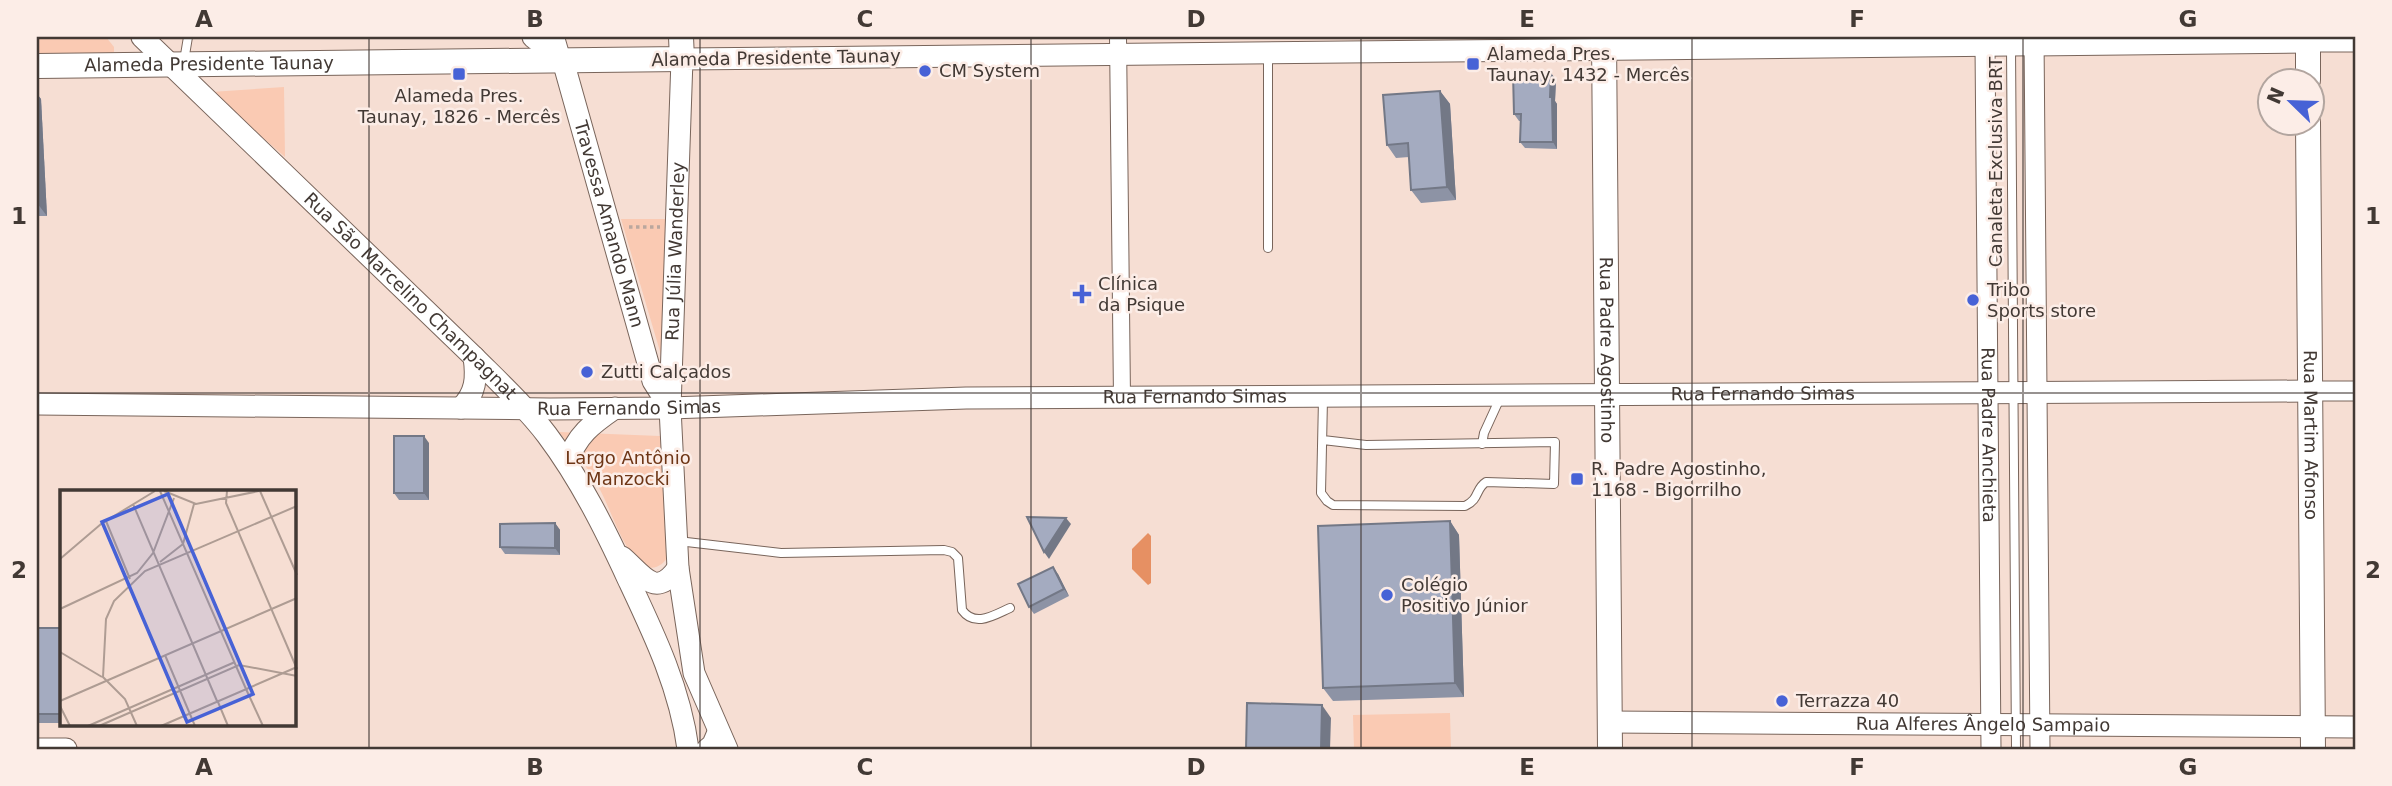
<svg xmlns="http://www.w3.org/2000/svg" width="2392" height="786" font-family="'DejaVu Sans',sans-serif">
	<rect width="100%" height="100%" fill="#f6ded3"/>
	<g fill="#facab3">
		<polygon points="37,37 106,37 114,47 114,52 109,54 37,53"/>
		<polygon points="284,87 285,157 211,92"/>
		<polygon points="621,219 667,219 669,382"/>
		<path d="M559,432L660,436L668,556C664,564 655,571 645,566C624,556 610,506 598,486C587,466 573,449 559,432Z"/>
		<polygon points="1450,713 1451,749 1354,749 1353,715"/>
	</g>
	<polygon fill="#e69063" points="1148,533 1151,536 1151,583 1148,585 1132,569 1132,549"/>
	<g fill="none" stroke-linecap="round" stroke-linejoin="round">
		<defs>
			<g id="service">
				<polyline points="2011,47 2016,749"/>
				<polyline points="184,61 188,37"/>
				<polyline points="1268,248 1268,55"/>
				<path d="M1323,440L1366,445L1555,442L1554,484L1486,482C1475,489 1480,499 1465,506L1333,505L1327,501L1321,493L1323,399"/>
				<polyline points="1482,444 1484,433 1500,398"/>
				<path d="M678,541L781,553L944,550L952,552L958,558L962,610C975,628 994,615 1010,608"/>
			</g>
			<g id="minor">
				<polyline points="556,37 563,61"/>
				<polyline points="1118,37 1122,397"/>
			</g>
			<g id="tertiary">
				<polyline points="2034,37 2040,749"/>
				<polyline points="2308,42 2355,42"/>
				<path id="s1" d="M1985,45L1991,749"/>
				<polyline points="2311,391 2355,391"/>
				<polyline points="706,749 712,744 718,730"/>
			</g>
			<g id="secondary">
				<path id="s2" d="M142,37L474,357C499,382 526,407 547,435C580,479 605,529 628,579C654,634 680,688 688,749"/>
				<path id="s3" d="M533,37L563,61L653,381L670,408"/>
				<path id="s4" d="M37,404L550,409L670,408L966,398L2311,391"/>
				<path d="M461,408C476,393 477,378 474,357"/>
				<path d="M568,463C575,436 593,423 615,408"/>
				<path d="M622,557C644,576 655,599 678,568"/>
				<path id="s5" d="M1610,722L2355,727"/>
				<polyline points="37,749 66,749"/>
				<path id="s6" d="M727,749L694,673L678,568L670,408L682,59L2308,42"/>
			</g>
			<g id="primary">
				<path id="s7" d="M1604,37L1610,749"/>
				<polyline points="2308,37 2308,80"/>
				<path id="s8" d="M37,66L682,59L681,37"/>
				<path id="s9" d="M2308,122L2313,749"/>
			</g>
		</defs>
		<use href="#service" stroke="#79655b" stroke-width="10"/>
		<use href="#minor" stroke="#79655b" stroke-width="18"/>
		<use href="#tertiary" stroke="#79655b" stroke-width="21"/>
		<use href="#secondary" stroke="#79655b" stroke-width="23"/>
		<use href="#primary" stroke="#79655b" stroke-width="26"/>
		<polyline stroke="#baa79e" stroke-width="3.5" stroke-dasharray="3.5 3.5" stroke-linecap="butt" points="629,227 660,227"/>
		<use href="#service" stroke="#fff" stroke-width="8"/>
		<use href="#minor" stroke="#fff" stroke-width="16"/>
		<use href="#tertiary" stroke="#fff" stroke-width="19"/>
		<use href="#secondary" stroke="#fff" stroke-width="21"/>
		<use href="#primary" stroke="#fff" stroke-width="24"/>
	</g>
	<g fill="#8d93a5">
		<polygon points="1551,73 1556,80 1555,101 1557,104 1557,149 1525,148 1520,142 1521,121 1519,121 1514,114"/>
		<polygon points="1440,91 1450,104 1456,200 1421,203 1411,190 1409,157 1396,158 1387,145"/>
		<polygon points="37,94 41,99 47,216 37,216"/>
		<polygon points="429,443 429,500 399,500 394,493"/>
		<polygon points="1450,521 1459,535 1464,697 1333,701 1323,688"/>
		<polygon points="555,523 560,530 560,555 505,554 500,547"/>
		<polygon points="1058,574 1069,596 1034,614 1029,607"/>
		<rect x="37" y="628" width="24" height="95"/>
	</g>
	<g fill="#737886">
		<polygon points="1551,73 1556,80 1555,101 1557,104 1557,149 1553,142 1550,97"/>
		<polygon points="1440,91 1450,104 1456,200 1447,187"/>
		<polygon points="37,94 41,99 47,216 37,203"/>
		<polygon points="424,436 429,443 429,500 424,493"/>
		<polygon points="1066,518 1071,524 1049,559 1044,552"/>
		<polygon points="1450,521 1459,535 1464,697 1455,683"/>
		<polygon points="555,523 560,530 560,555 555,548"/>
		<polygon points="1053,567 1058,574 1069,596 1064,589"/>
		<polygon points="1322,705 1331,718 1330,749 1321,749"/>
	</g>
	<g fill="#a4abc0" stroke="#737886" stroke-width="2">
		<polygon points="1513,73 1551,73 1550,97 1552,97 1553,142 1520,142 1521,114 1514,114"/>
		<polygon points="1440,91 1447,187 1411,190 1408,143 1387,145 1383,95"/>
		<rect x="394" y="436" width="30" height="57"/>
		<polygon points="1027,517 1066,518 1044,552"/>
		<polygon points="1450,521 1455,683 1323,688 1318,526"/>
		<polygon points="555,523 555,548 500,547 500,524"/>
		<polygon points="1053,567 1064,589 1029,607 1018,584"/>
		<rect x="37" y="628" width="24" height="86"/>
		<polygon points="1247,703 1322,705 1321,749 1246,749"/>
	</g>
	<path fill="none" stroke="#423934" stroke-width="2" stroke-opacity="0.55" d="M369,37V749M700,37V749M1031,37V749M1361,37V749M1692,37V749M2023,37V749M37,393H2355"/>
	<g fill="#4762d6" stroke="#fcede7" stroke-width="2.5">
		<rect x="1466" y="57" width="14" height="14" rx="3.5"/>
		<circle cx="925" cy="71" r="7"/>
		<rect x="452" y="67" width="14" height="14" rx="3.5"/>
		<path d="M1078.5 283.5h7v7h7v7h-7v7h-7v-7h-7v-7h7z"/>
		<circle cx="1973" cy="300" r="7"/>
		<circle cx="587" cy="372" r="7"/>
		<rect x="1570" y="472" width="14" height="14" rx="3.5"/>
		<circle cx="1387" cy="595" r="7"/>
		<circle cx="1782" cy="701" r="7"/>
	</g>
	<g text-anchor="middle" stroke-width="5" stroke-linejoin="round" paint-order="stroke">
		<g font-size="18" fill="#423934" stroke="#fcede7" text-anchor="start">
			<text x="1487" y="60">Alameda Pres.<tspan x="1487" dy="21">Taunay, 1432 - Mercês</tspan></text>
			<text x="939" y="77">CM System</text>
			<text x="459" y="102" text-anchor="middle">Alameda Pres.<tspan x="459" dy="21">Taunay, 1826 - Mercês</tspan></text>
			<text x="1098" y="290">Clínica<tspan x="1098" dy="21">da Psique</tspan></text>
			<text x="1987" y="296">Tribo<tspan x="1987" dy="21">Sports store</tspan></text>
			<text x="601" y="378">Zutti Calçados</text>
			<text x="1591" y="475">R. Padre Agostinho,<tspan x="1591" dy="21">1168 - Bigorrilho</tspan></text>
			<text x="1401" y="591">Colégio<tspan x="1401" dy="21">Positivo Júnior</tspan></text>
			<text x="1796" y="707">Terrazza 40</text>
		</g>
		<g font-size="18" fill="#423934" stroke="#fcede7">
			<text transform="translate(776 58) rotate(-1)" y="6">Alameda Presidente Taunay</text>
			<text dy="6" stroke="none"><textPath href="#s8" startOffset="172">Alameda Presidente Taunay</textPath></text>
			<text transform="translate(1996 162) rotate(-90)" y="6">Canaleta Exclusiva BRT</text>
			<text dy="6" stroke="none"><textPath href="#s3" startOffset="208">Travessa Amando Mann</textPath></text>
			<text dy="6" stroke="none"><textPath href="#s6" startOffset="506">Rua Júlia Wanderley</textPath></text>
			<text dy="6" stroke="none"><textPath href="#s2" startOffset="373">Rua São Marcelino Champagnat</textPath></text>
			<text dy="6" stroke="none"><textPath href="#s7" startOffset="313">Rua Padre Agostinho</textPath></text>
			<text dy="6" stroke="none"><textPath href="#s4" startOffset="1726">Rua Fernando Simas</textPath></text>
			<text dy="6" stroke="none"><textPath href="#s4" startOffset="1158">Rua Fernando Simas</textPath></text>
			<text dy="6" stroke="none"><textPath href="#s4" startOffset="592">Rua Fernando Simas</textPath></text>
			<text dy="6" stroke="none"><textPath href="#s1" startOffset="390">Rua Padre Anchieta</textPath></text>
			<text dy="6" stroke="none"><textPath href="#s9" startOffset="313">Rua Martim Afonso</textPath></text>
			<text dy="6" stroke="none"><textPath href="#s5" startOffset="373">Rua Alferes Ângelo Sampaio</textPath></text>
		</g>
		<g font-size="18" fill="#6e3616" stroke="#fcede7">
			<text x="628" y="464">Largo Antônio<tspan x="628" dy="21">Manzocki</tspan></text>
		</g>
	</g>
	<g transform="translate(60 490)">
		<rect width="236" height="236" fill="#f6ded3"/>
		<path fill="none" stroke="#ae9c93" stroke-width="2" d="M100,1L186,199M104,1L136,14L199,1M167,1L166,13L237,179M200,1L237,85M73,14L157,211M46,31L70,89M123,54L134,14M0,69L41,34L95,1M100,72L123,54M0,119L77,83L93,63L114,8M0,162L42,187M105,165L135,236M186,199L203,236M0,211L237,108M158,212L168,236M0,216L10,236M28,236L175,172M39,236L179,175L237,186M77,236L65,209L43,187L46,129L54,111L85,81L237,16M101,236L237,177"/>
		<path fill="#4762d6" fill-opacity="0.15" stroke="#4762d6" stroke-width="3.5" d="M108,4L193,204L127,232L42,32Z"/>
		<rect width="236" height="236" fill="none" stroke="#423934" stroke-width="3.5"/>
	</g>
	<rect width="2392" height="786" fill="none" stroke="#fcede7" stroke-width="77"/>
	<g transform="translate(2291 102) rotate(293)"><circle r="33" fill="#fcede7" stroke="#b2a59f" stroke-width="2"/>
	<path d="M0-5L12 26L0 18L-12 26Z" fill="#4762d6"/>
	<text y="-10" font-size="19" font-weight="bold" text-anchor="middle" fill="#423934">N</text>
	</g>
	<rect x="38" y="38" width="2316" height="710" fill="none" stroke="#423934" stroke-width="2.5"/>
	<g font-size="23" text-anchor="middle" font-weight="bold" fill="#423934">
		<text x="204" y="27">A</text>
		<text x="535" y="27">B</text>
		<text x="865" y="27">C</text>
		<text x="1196" y="27">D</text>
		<text x="1527" y="27">E</text>
		<text x="1857" y="27">F</text>
		<text x="2188" y="27">G</text>
		<text x="19" y="224">1</text>
		<text x="2373" y="224">1</text>
		<text x="19" y="578">2</text>
		<text x="2373" y="578">2</text>
		<text x="204" y="775">A</text>
		<text x="535" y="775">B</text>
		<text x="865" y="775">C</text>
		<text x="1196" y="775">D</text>
		<text x="1527" y="775">E</text>
		<text x="1857" y="775">F</text>
		<text x="2188" y="775">G</text>
	</g>
</svg>
